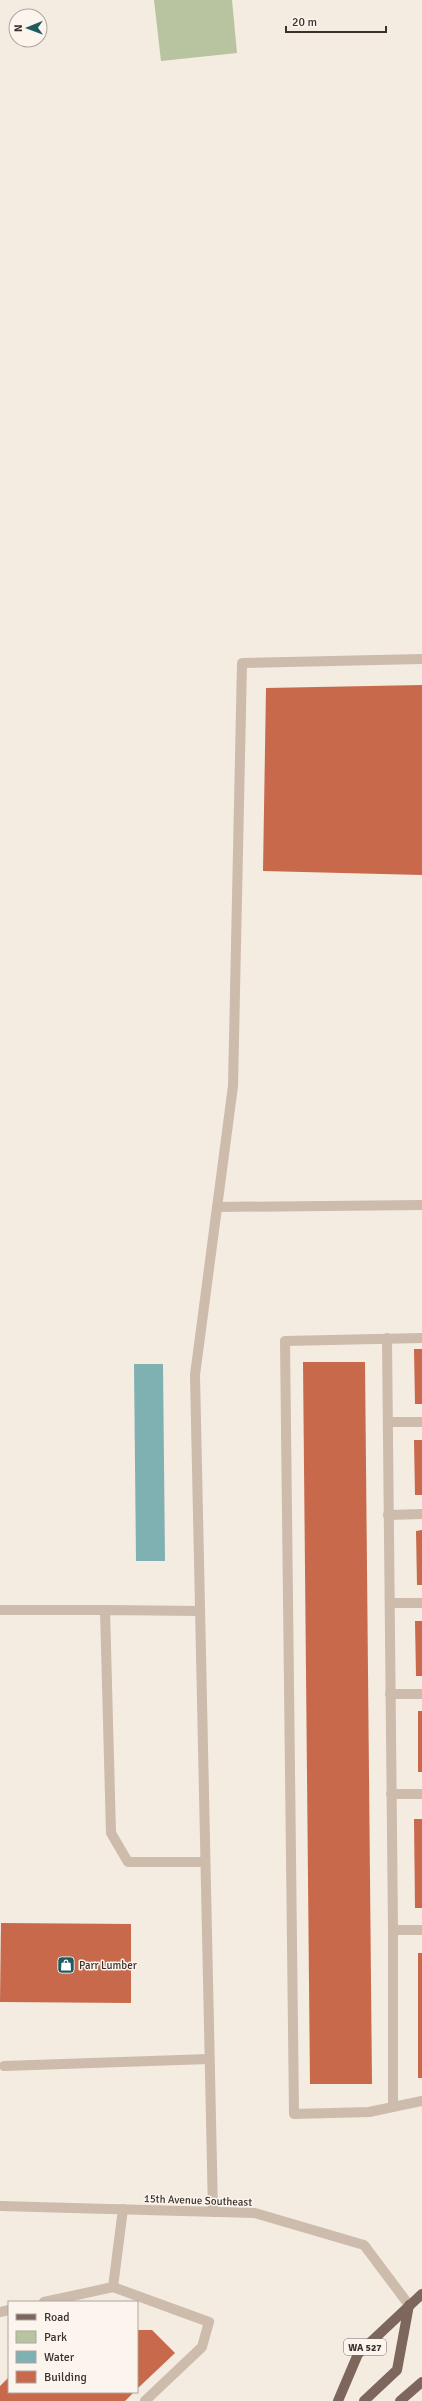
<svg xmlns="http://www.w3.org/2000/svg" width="422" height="2401" font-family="Signika,sans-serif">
	<rect width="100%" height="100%" fill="#f4ebe1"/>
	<polygon fill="#b8c4a0" points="154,0 232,0 237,53 161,61"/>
	<polygon fill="#7fb0b2" points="134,1364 163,1364 165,1561 136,1561"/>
	<g fill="#c8694b">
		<polygon points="422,685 422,875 263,871 266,688"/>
		<polygon points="414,1349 422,1349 422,1404 415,1404"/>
		<polygon points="303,1362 365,1362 372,2084 310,2084"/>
		<polygon points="414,1440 422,1440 422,1495 415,1495"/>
		<polygon points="422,1530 422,1585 417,1585 416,1531"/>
		<polygon points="415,1621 422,1621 422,1676 416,1676"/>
		<rect x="418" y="1711" width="4" height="61"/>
		<polygon points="414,1819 422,1819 422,1908 415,1908"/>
		<polygon points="1,1923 131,1924 131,2003 0,2002"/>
		<rect x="418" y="1953" width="4" height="125"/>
		<polygon points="137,2330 152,2330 175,2353 137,2389"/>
		<polygon points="9,2377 9,2392 134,2392 125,2401 0,2401 0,2386"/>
	</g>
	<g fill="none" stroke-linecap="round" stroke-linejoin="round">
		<g stroke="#cdbbac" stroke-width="10">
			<polyline points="217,1207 422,1205"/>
			<polyline points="387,1338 393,1930"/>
			<polyline points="422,1338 285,1341 294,2114 369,2112 422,2101"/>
			<polyline points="388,1422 422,1422"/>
			<polyline points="388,1515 422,1514"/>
			<polyline points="390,1603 422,1603"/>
			<polyline points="0,1610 105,1610"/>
			<polyline points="200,1611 105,1610 111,1833 128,1862 205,1862"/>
			<polyline points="390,1694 422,1694"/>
			<polyline points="391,1794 422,1794"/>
			<polyline points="4,2066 209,2059"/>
			<polyline points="393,2106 393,1930 422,1930"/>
			<polyline points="0,2206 255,2213 364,2245 409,2305"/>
			<polyline points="213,2212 195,1375 233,1086 242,663 422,659"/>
			<polyline points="113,2287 209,2322 202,2347 145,2401"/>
			<polyline points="44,2302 113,2287 123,2209"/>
			<polyline points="0,2312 9,2310"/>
		</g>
		<g stroke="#7d675c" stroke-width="10">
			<polyline points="338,2401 358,2354 422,2294"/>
			<polyline points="364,2401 397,2370 409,2305"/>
			<polyline points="400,2401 422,2382"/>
		</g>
	</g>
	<defs>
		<symbol id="shop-square" viewBox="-11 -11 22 22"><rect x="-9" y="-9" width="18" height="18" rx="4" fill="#1f5a5e" stroke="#fbf5ee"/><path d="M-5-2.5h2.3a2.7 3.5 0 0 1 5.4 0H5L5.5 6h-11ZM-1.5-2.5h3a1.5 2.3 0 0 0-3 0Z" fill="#fff"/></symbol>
	</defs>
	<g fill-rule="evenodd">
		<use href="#shop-square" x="56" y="1955" width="20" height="20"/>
	</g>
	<g text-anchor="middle" stroke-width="3" stroke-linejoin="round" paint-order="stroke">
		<rect fill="#fbf5ee" stroke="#756b66" stroke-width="1" x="344" y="2339" width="42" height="16" rx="3"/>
		<g font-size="10" font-weight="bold" fill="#3b302b">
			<text x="365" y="2351">WA 527</text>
		</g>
		<g font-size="11" fill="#3b302b" stroke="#fbf5ee" text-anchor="start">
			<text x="79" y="1969">Parr Lumber</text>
		</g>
		<g font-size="11" fill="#3b302b" stroke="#fbf5ee">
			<text transform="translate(198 2200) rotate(2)" y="4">15th Avenue Southeast</text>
		</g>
	</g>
	<rect x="8" y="2301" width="130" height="92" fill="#fbf5ee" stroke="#aea6a0"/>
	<rect x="16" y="2314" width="20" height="6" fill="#7d675c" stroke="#aea6a0"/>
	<text x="44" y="2321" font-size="12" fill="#3b302b">Road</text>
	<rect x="16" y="2331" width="20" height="12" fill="#b8c4a0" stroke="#aea6a0"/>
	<text x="44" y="2341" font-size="12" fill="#3b302b">Park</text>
	<rect x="16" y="2351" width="20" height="12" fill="#7fb0b2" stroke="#aea6a0"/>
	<text x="44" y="2361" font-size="12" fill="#3b302b">Water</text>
	<rect x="16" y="2371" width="20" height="12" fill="#c8694b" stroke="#aea6a0"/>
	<text x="44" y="2381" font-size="12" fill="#3b302b">Building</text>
	<g transform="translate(28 28) rotate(269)"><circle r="19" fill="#fbf5ee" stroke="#aea6a0"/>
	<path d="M0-3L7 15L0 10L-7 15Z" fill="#1f5a5e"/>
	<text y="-6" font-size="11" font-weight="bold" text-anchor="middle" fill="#3b302b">N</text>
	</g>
	<path d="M286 26v6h100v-6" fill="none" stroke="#3b302b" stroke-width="2"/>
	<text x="292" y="26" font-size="12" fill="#3b302b" stroke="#fbf5ee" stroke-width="3" paint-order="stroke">20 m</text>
</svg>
